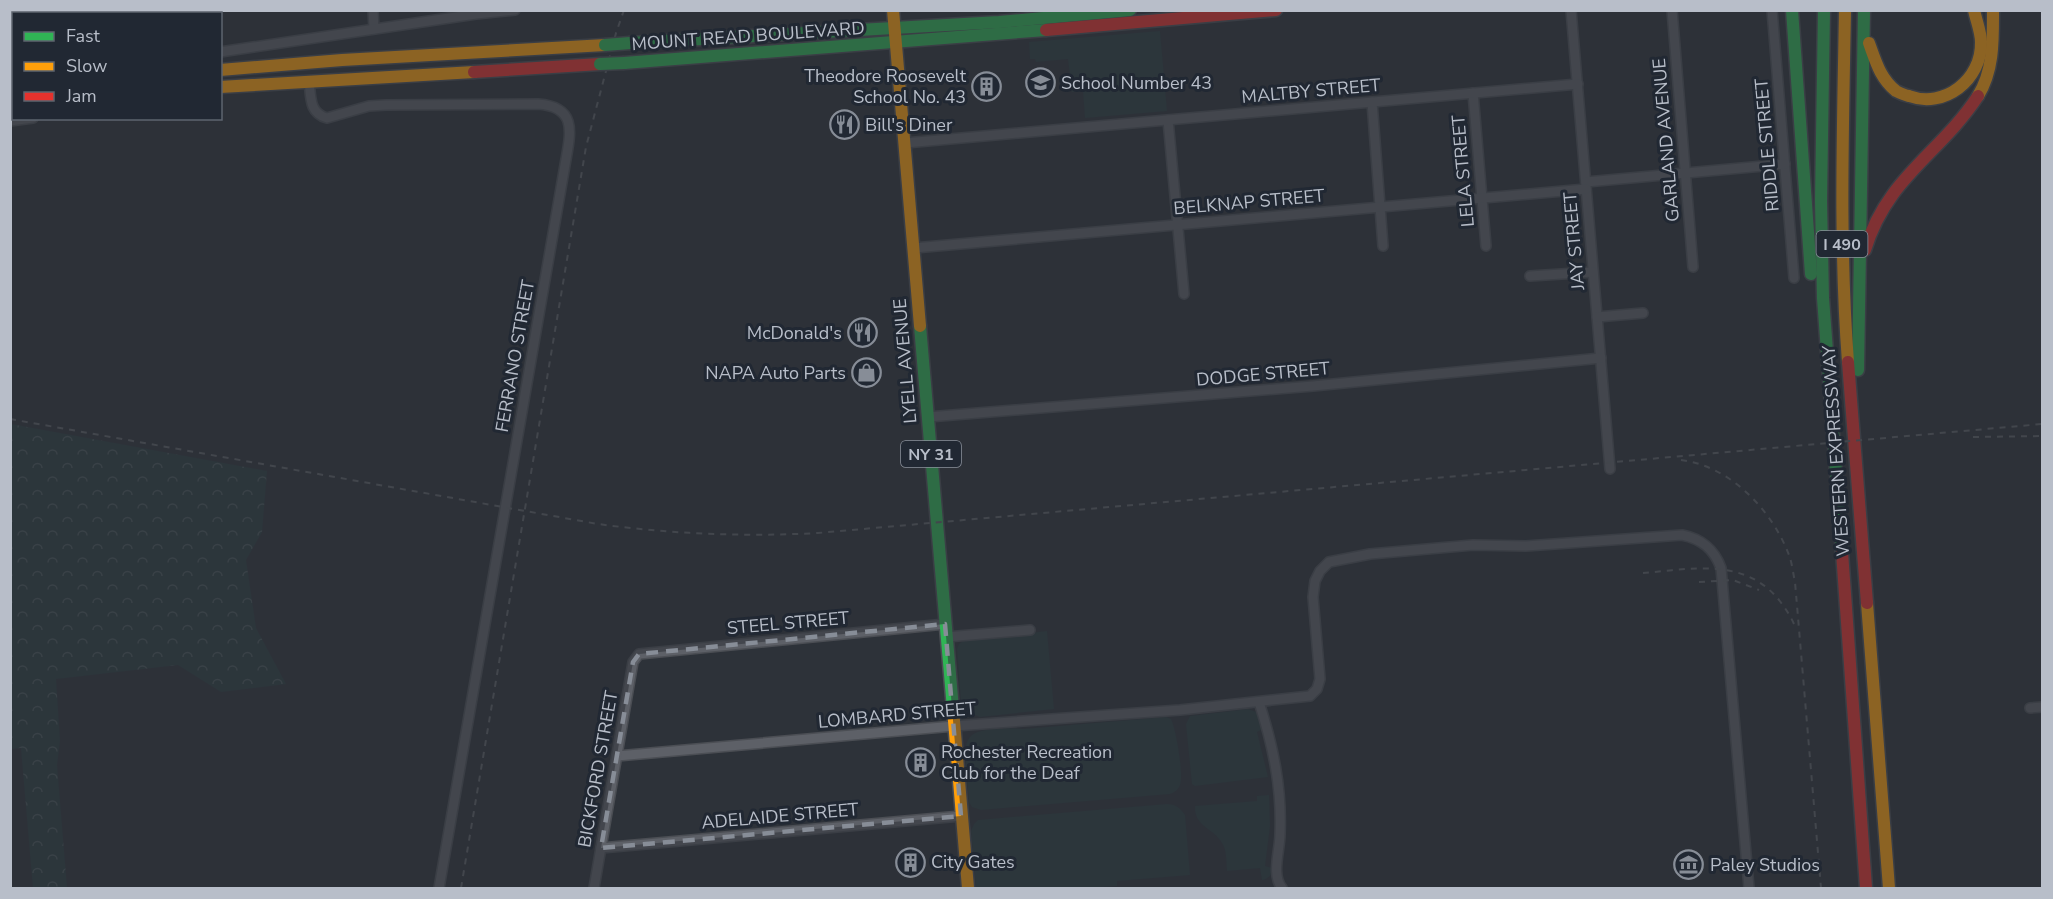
<svg xmlns="http://www.w3.org/2000/svg" width="2053" height="899" font-family="'Nunito Sans',sans-serif">
	<defs>
		<pattern id="forest-crowns" width="20" height="18" patternUnits="userSpaceOnUse" patternTransform="scale(1.5)"><rect width="20" height="18" fill="#2b3c3f"/><path d="M2 6a3 3 0 1 1 6 0M12 15a3 3 0 1 1 6 0" fill="none" stroke="#485659"/></pattern>
	</defs>
	<rect width="100%" height="100%" fill="#2d3239"/>
	<g fill="#2b3c3f">
		<polygon points="1160,31 1167,111 1085,118 1083,91 1072,92 1068,59 1036,62 1035,59 1030,59 1029,42"/>
		<polygon points="1047,631 1054,709 980,717 967,712 961,702 957,649 959,644 963,641"/>
		<polygon points="1248,709 1256,712 1263,729 1257,732 1268,777 1195,786 1192,784 1186,724 1190,716"/>
		<path d="M1166,717L1171,719C1176,729 1184,775 1180,785C1178,790 1175,792 1170,794L981,810L972,807L969,802C968,790 967,777 966,765C964,739 967,731 995,729C1004,728 1013,728 1023,729Z"/>
		<path d="M1269,795L1270,826L1265,866L1272,868C1272,874 1269,879 1262,880L1260,868L1227,871C1226,862 1227,850 1222,843C1214,828 1194,827 1195,806L1257,801V796Z"/>
		<path d="M1167,804C1176,804 1180,808 1185,815L1190,875L1117,881V886L1085,888H976L971,831L974,824L978,820Z"/>
	</g>
	<polygon fill="url(#forest-crowns)" points="11,424 267,471 262,532 246,560 256,628 286,684 221,692 178,665 56,679 60,741 57,765 67,888 33,888 21,748 11,749"/>
	<g fill="none" stroke-linecap="round" stroke-linejoin="round">
		<defs>
			<g id="street">
				<polyline points="211,10 211,14"/>
				<polyline points="373,10 374,29"/>
				<polyline points="1571,10 1610,469"/>
				<polyline points="1672,10 1693,267"/>
				<polyline points="1772,10 1794,278"/>
				<polyline points="220,52 476,14 515,10"/>
				<polyline points="10,71 14,71"/>
				<path d="M309,81C311,97 309,113 327,118L369,106L386,105L538,104C579,107 570,135 565,165L439,888"/>
				<polyline points="1473,93 1486,246"/>
				<polyline points="1372,102 1383,246"/>
				<polyline points="1168,120 1184,294"/>
				<polyline points="10,121 33,118"/>
				<polyline points="905,143 1578,84"/>
				<polyline points="1586,182 1785,164"/>
				<polyline points="914,248 1586,189"/>
				<polyline points="1530,276 1593,272"/>
				<polyline points="1597,317 1643,313"/>
				<polyline points="928,417 1313,386 1601,358"/>
				<polyline points="946,637 1030,630"/>
				<path d="M1259,702C1273,746 1282,787 1280,834C1280,850 1271,875 1282,888"/>
				<polyline points="2030,708 2042,707"/>
				<path d="M617,756L954,726L1180,710L1310,696L1317,689L1320,679L1313,597L1315,581L1320,571L1329,562L1370,554L1473,545L1526,546L1682,535C1702,539 1714,549 1721,568L1749,888"/>
				<polyline points="601,848 961,816"/>
				<polyline points="594,888 633,662 639,654 945,624"/>
			</g>
			<g id="fast">
				<polyline points="1792,10 1811,274"/>
				<polyline points="1824,10 1821,201 1823,298 1842,552"/>
				<polyline points="630,43 999,22 1130,10"/>
				<polyline points="624,63 1046,30"/>
				<polyline points="10,106 14,106"/>
				<polyline points="920,326 953,709"/>
				<polyline points="1858,370 1864,10"/>
			</g>
			<g id="slow">
				<polyline points="893,10 920,326"/>
				<path d="M1845,10C1843,127 1839,245 1848,362"/>
				<path d="M1869,43C1876,62 1880,78 1896,91C1900,93 1904,95 1909,96C1944,109 1982,80 1981,42C1981,32 1976,20 1974,10"/>
				<polyline points="220,70 342,60 605,45"/>
				<polyline points="10,87 14,87"/>
				<polyline points="220,87 474,72"/>
				<path d="M1978,96C1994,70 1993,40 1993,10"/>
				<polyline points="1867,603 1889,888"/>
				<polyline points="953,709 968,888"/>
			</g>
			<g id="jam">
				<polyline points="1046,30 1276,10"/>
				<polyline points="474,72 600,64"/>
				<path d="M1865,250C1887,177 1940,154 1978,96"/>
				<polyline points="1848,362 1867,603"/>
				<polyline points="1842,552 1866,888"/>
			</g>
		</defs>
		<use href="#street" stroke="#4b4e54" stroke-width="12"/>
		<use href="#fast" stroke="#4b4e54" stroke-width="15"/>
		<use href="#slow" stroke="#4b4e54" stroke-width="15"/>
		<use href="#jam" stroke="#4b4e54" stroke-width="15"/>
		<use href="#street" stroke="#5d6067" stroke-width="9"/>
		<use href="#fast" stroke="#30b455" stroke-width="12"/>
		<use href="#slow" stroke="#ff9f0a" stroke-width="12"/>
		<use href="#jam" stroke="#e5322d" stroke-width="12"/>
		<g stroke="#5c5f65" stroke-width="2" stroke-dasharray="6 6" stroke-linecap="butt">
			<path d="M10,419L598,524C671,534 744,537 818,533L2042,424"/>
			<polyline points="1973,437 2042,436"/>
			<path d="M1681,460C1730,466 1772,510 1789,555C1792,563 1793,573 1795,582L1821,888"/>
			<path d="M1643,573C1691,569 1744,557 1779,600C1786,609 1792,618 1796,629"/>
			<polyline points="1699,582 1733,580 1759,590"/>
			<polyline points="461,888 586,147 616,33 624,10"/>
		</g>
		<defs>
			<g id="fast-bridge">
				<polyline points="605,45 630,43"/>
				<polyline points="600,64 624,63"/>
			</g>
		</defs>
		<use href="#fast-bridge" stroke="#4b4e54" stroke-width="15" stroke-linecap="butt"/>
		<use href="#fast-bridge" stroke="#30b455" stroke-width="12"/>
	</g>
	<path d="M0 0H2053V899H0ZM945,624L961,816L601,848L633,662L639,654Z" fill="#2d3239" fill-opacity=".55" fill-rule="evenodd"/>
	<path fill="none" stroke="#878d97" stroke-width="4.5" stroke-dasharray="12 8" stroke-linejoin="round" d="M945,624L961,816L601,848L633,662L639,654Z"/>
	<defs>
		<symbol id="school-ring" viewBox="-11 -11 22 22"><circle r="9.5" fill="#212833" stroke="#878d97" stroke-width="1.5"/><path d="M0-5L7-2L0 1L-7-2ZM-4 1L0 2.5L4 1V4Q0 6-4 4Z" fill="#878d97"/></symbol>
		<symbol id="building-ring" viewBox="-11 -11 22 22"><circle r="9.5" fill="#212833" stroke="#878d97" stroke-width="1.5"/><path d="M-4-6H4V6H1V3H-1V6H-4ZM-2.5-4.3h1.7v1.8h-1.7ZM.8-4.3h1.7v1.8H.8ZM-2.5-1h1.7V.8h-1.7ZM.8-1h1.7V.8H.8Z" fill="#878d97"/></symbol>
		<symbol id="restaurant-ring" viewBox="-11 -11 22 22"><circle r="9.5" fill="#212833" stroke="#878d97" stroke-width="1.5"/><path d="M-5-6h1v4h1v-4h1v4h1v-4h1v5L-1.5 .5V6h-2V.5L-5-1ZM5-6V6H3V1.5H1.5Q1.5-4 5-6Z" fill="#878d97"/></symbol>
		<symbol id="shop-ring" viewBox="-11 -11 22 22"><circle r="9.5" fill="#212833" stroke="#878d97" stroke-width="1.5"/><path d="M-5-2.5h2.3a2.7 3.5 0 0 1 5.4 0H5L5.5 6h-11ZM-1.5-2.5h3a1.5 2.3 0 0 0-3 0Z" fill="#878d97"/></symbol>
		<symbol id="museum-ring" viewBox="-11 -11 22 22"><circle r="9.5" fill="#212833" stroke="#878d97" stroke-width="1.5"/><path d="M0-6L6-3V-2H-6V-3ZM-5-1h2V3h-2ZM-1-1h2V3h-2ZM3-1h2V3H3ZM-6 4H6V6H-6Z" fill="#878d97"/></symbol>
	</defs>
	<g fill-rule="evenodd">
		<use href="#school-ring" x="1024" y="66" width="33" height="33"/>
		<use href="#building-ring" x="970" y="70" width="33" height="33"/>
		<use href="#restaurant-ring" x="828" y="108" width="33" height="33"/>
		<use href="#restaurant-ring" x="846" y="316" width="33" height="33"/>
		<use href="#shop-ring" x="850" y="356" width="33" height="33"/>
		<use href="#building-ring" x="904" y="746" width="33" height="33"/>
		<use href="#building-ring" x="894" y="846" width="33" height="33"/>
		<use href="#museum-ring" x="1672" y="848" width="33" height="33"/>
	</g>
	<g text-anchor="middle" stroke-width="6" stroke-linejoin="round" paint-order="stroke">
		<g fill="#212833" stroke="#8b919c" stroke-width="1.5">
			<rect x="1816.5" y="231" width="51" height="26" rx="4.5"/>
			<rect x="901" y="441" width="60" height="26" rx="4.5"/>
		</g>
		<g font-size="16" font-weight="bold" fill="#b8bec9">
			<text x="1842" y="250">I 490</text>
			<text x="931" y="460">NY 31</text>
		</g>
		<g font-size="18" fill="#b8bec9" stroke="#212833">
			<text transform="translate(748 36) rotate(-4)" y="6">MOUNT READ BOULEVARD</text>
			<text transform="translate(1311 91) rotate(-5)" y="6">MALTBY STREET</text>
			<text transform="translate(1666 140) rotate(-95)" y="6">GARLAND AVENUE</text>
			<text transform="translate(1767 145) rotate(-95)" y="6">RIDDLE STREET</text>
			<text transform="translate(1463 171) rotate(-95)" y="6">LELA STREET</text>
			<text transform="translate(1249 202) rotate(-5)" y="6">BELKNAP STREET</text>
			<text transform="translate(1574 241) rotate(-95)" y="6">JAY STREET</text>
			<text transform="translate(515 356) rotate(-80)" y="6">FERRANO STREET</text>
			<text transform="translate(905 361) rotate(-95)" y="6">LYELL AVENUE</text>
			<text transform="translate(1263 374) rotate(-5)" y="6">DODGE STREET</text>
			<text transform="translate(1836 451) rotate(-94)" y="6">WESTERN EXPRESSWAY</text>
			<text transform="translate(788 623) rotate(-5)" y="6">STEEL STREET</text>
			<text transform="translate(897 715) rotate(-5)" y="6">LOMBARD STREET</text>
			<text transform="translate(598 769) rotate(-80)" y="6">BICKFORD STREET</text>
			<text transform="translate(780 816) rotate(-5)" y="6">ADELAIDE STREET</text>
		</g>
		<g font-size="18" fill="#b8bec9" stroke="#212833" text-anchor="start">
			<text x="966" y="82" text-anchor="end">Theodore Roosevelt<tspan x="966" dy="21">School No. 43</tspan></text>
			<text x="1061" y="89">School Number 43</text>
			<text x="865" y="131">Bill's Diner</text>
			<text x="842" y="339" text-anchor="end">McDonald's</text>
			<text x="846" y="379" text-anchor="end">NAPA Auto Parts</text>
			<text x="941" y="758">Rochester Recreation<tspan x="941" dy="21">Club for the Deaf</tspan></text>
			<text x="931" y="868">City Gates</text>
			<text x="1710" y="871">Paley Studios</text>
		</g>
	</g>
	<rect width="2053" height="899" fill="none" stroke="#b8bec9" stroke-width="24"/>
	<rect x="12" y="12" width="210" height="108" fill="#212833" stroke="#5d646f" stroke-width="1.5"/>
	<rect x="24" y="32" width="30" height="9" fill="#30b455" stroke="#5d646f" stroke-width="1.5"/>
	<text x="66" y="42" font-size="18" fill="#b8bec9">Fast</text>
	<rect x="24" y="62" width="30" height="9" fill="#ff9f0a" stroke="#5d646f" stroke-width="1.5"/>
	<text x="66" y="72" font-size="18" fill="#b8bec9">Slow</text>
	<rect x="24" y="92" width="30" height="9" fill="#e5322d" stroke="#5d646f" stroke-width="1.5"/>
	<text x="66" y="102" font-size="18" fill="#b8bec9">Jam</text>
</svg>
